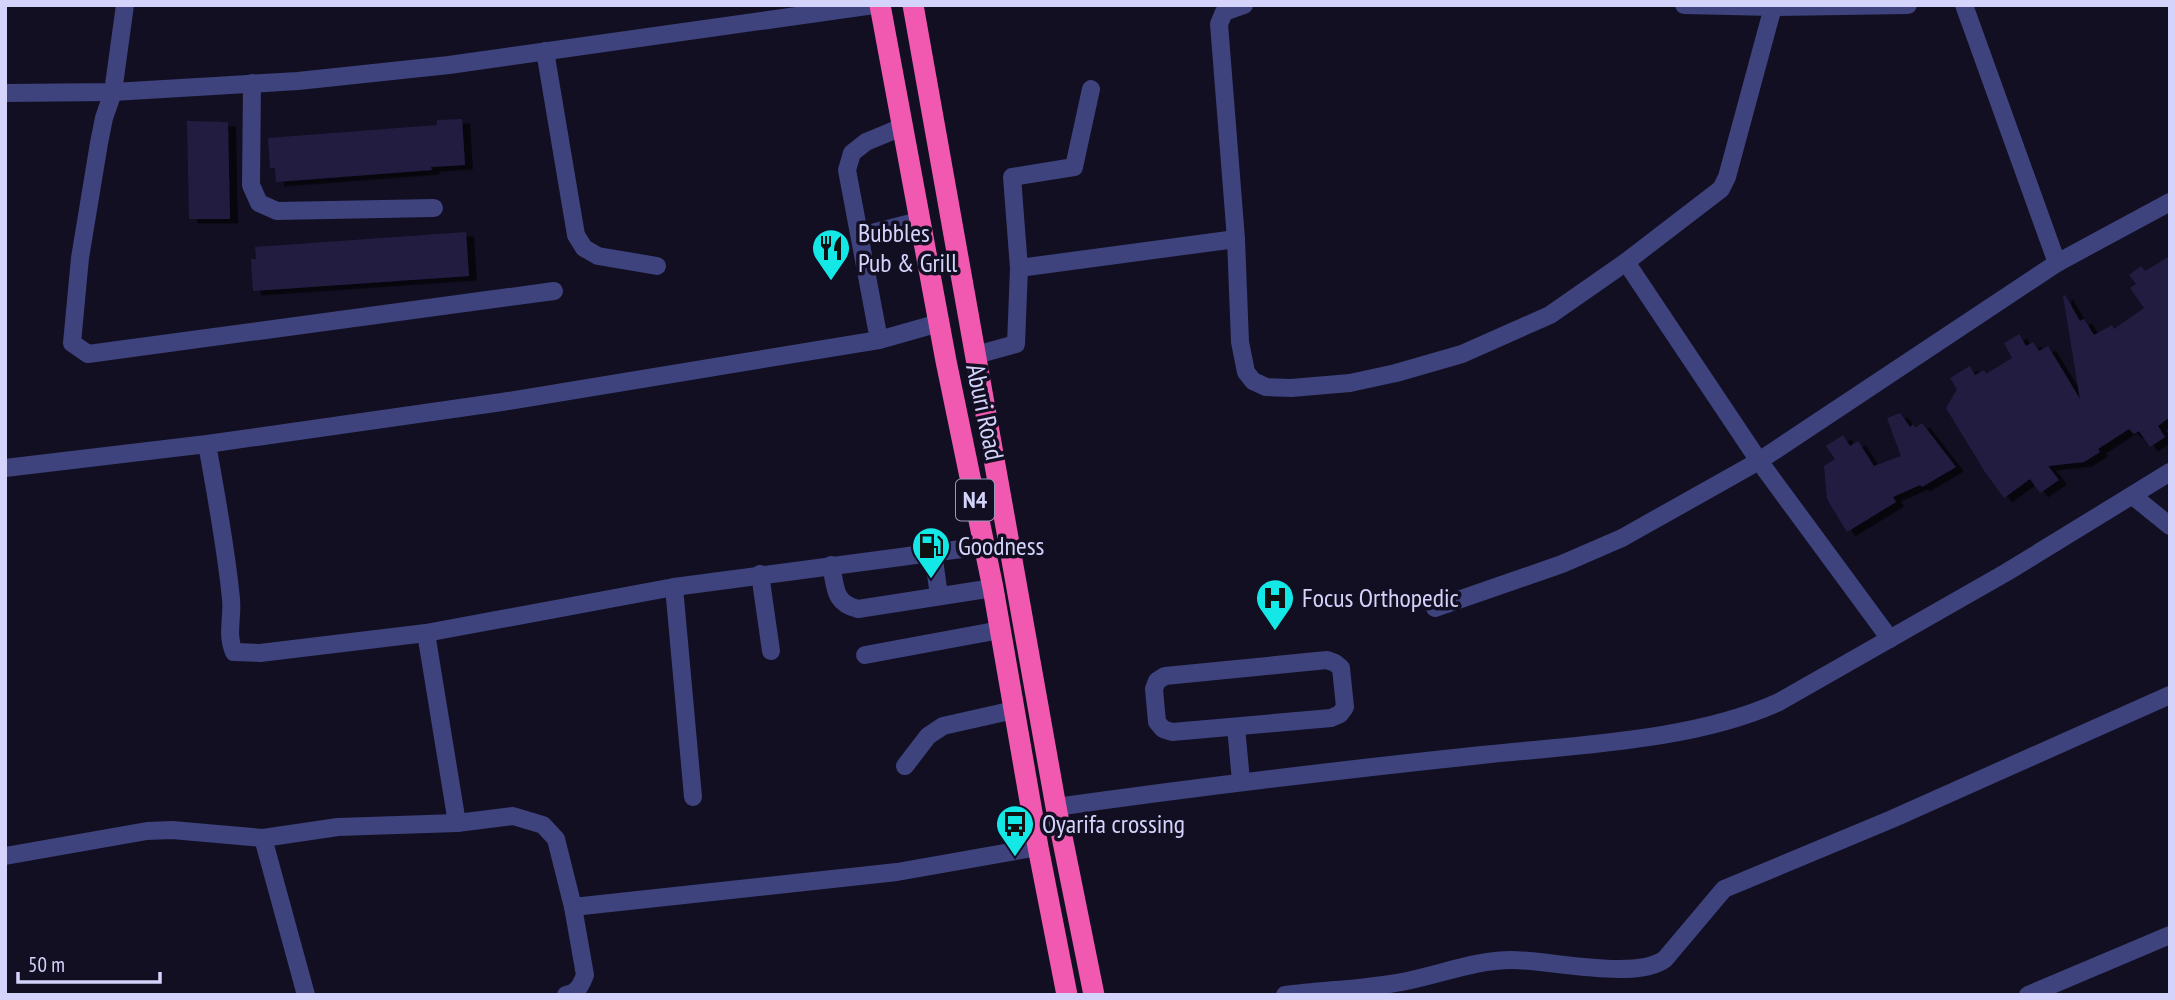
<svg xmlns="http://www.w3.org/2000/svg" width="2175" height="1000" font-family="'PT Sans Narrow',sans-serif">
	<defs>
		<filter id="shadow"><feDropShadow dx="8" dy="4.5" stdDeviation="0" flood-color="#0009"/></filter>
	</defs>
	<rect width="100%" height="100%" fill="#110f21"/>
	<g fill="#211d41" filter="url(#shadow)">
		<polygon points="462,119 465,165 431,167 432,170 276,182 275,168 270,168 268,138 437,125 437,120"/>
		<polygon points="187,121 228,122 230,219 189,219"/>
		<polygon points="466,232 469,276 253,291 251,259 256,259 255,247"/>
		<polygon points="2170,256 2170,417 2158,426 2165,437 2150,447 2139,431 2134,434 2129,429 2098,449 2100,452 2084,462 2048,466 2059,480 2040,493 2030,479 2004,498 1985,472 1946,408 1957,389 1950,378 1970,366 1975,375 1984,370 1986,374 2012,358 2004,343 2019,334 2026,346 2033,342 2039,351 2048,346 2080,399 2063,296 2065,295 2080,321 2084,319 2094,335 2112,325 2114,329 2144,308 2130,288 2136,284 2129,275 2141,266 2145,271"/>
		<polygon points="1900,413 1910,427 1913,424 1915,428 1922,423 1956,467 1922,487 1920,485 1893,497 1896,502 1847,532 1827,499 1824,466 1835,459 1826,446 1843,435 1850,446 1858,441 1874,466 1901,456 1887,418"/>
	</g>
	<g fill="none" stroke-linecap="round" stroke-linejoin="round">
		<g stroke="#3e427d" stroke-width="18">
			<polyline points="125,5 113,92 104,118 99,143 80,258 72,343 88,354 554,291"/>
			<polyline points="1244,5 1224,12 1219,24 1236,239 1240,342 1246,372 1253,381 1266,387 1291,388 1350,383 1396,373 1462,354 1550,315 1626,262 1721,189 1727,177 1773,7"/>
			<polyline points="1684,5 1773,7 1908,5"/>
			<polyline points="1964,5 2057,263"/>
			<polyline points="545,51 576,235 584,248 598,256 657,266"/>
			<polyline points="252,83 251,185 259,203 277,211 434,208"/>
			<polyline points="5,93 113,92 298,81 449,65 874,5"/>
			<polyline points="860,236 919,221"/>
			<polyline points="1626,262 1759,461 1890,639"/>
			<polyline points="1019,268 1236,239"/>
			<polyline points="879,340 847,170 852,153 866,142 902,127"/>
			<polyline points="976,355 1016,344 1019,268 1012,177 1074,167 1091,89"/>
			<path d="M207,444C216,495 226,547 231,599C233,618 226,634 234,652L260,653L426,633L674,587L984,546"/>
			<polyline points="5,468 207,444 502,402 879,340 939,323"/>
			<polyline points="2133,496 2170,526"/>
			<polyline points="933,552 939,596"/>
			<path d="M831,565C836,587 833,603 858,609L993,588"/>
			<polyline points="760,574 771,651"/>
			<polyline points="674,587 693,797"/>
			<polyline points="1435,608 1562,564 1622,538 1759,461 2057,263 2170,202"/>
			<polyline points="426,633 457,823"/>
			<polyline points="865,655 1000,630"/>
			<polygon points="1327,660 1335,663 1341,668 1345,707 1340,714 1331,718 1172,732 1163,729 1157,722 1154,689 1157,681 1165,676"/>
			<polyline points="1236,727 1241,781"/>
			<polyline points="905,766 928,736 943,726 1014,710"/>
			<path d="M1056,807C1198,787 1340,770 1482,755C1575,745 1694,741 1779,702L2007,572L2170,472"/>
			<polyline points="263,838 306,995"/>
			<polyline points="5,856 147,831 172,830 263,838 338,827 457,823 513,816 543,825 556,839 573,907 897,872 1038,847"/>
			<path d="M566,995C578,993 581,985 585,975L573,907"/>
			<path d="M1285,995C1324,990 1364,989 1402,982C1439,975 1475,960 1512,960C1550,960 1636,981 1665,959L1724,889L1892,819L2170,695"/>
			<polyline points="2028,995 2170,935"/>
		</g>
		<g stroke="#f159b1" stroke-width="21">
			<polyline points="880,5 946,361 993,588 1038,847 1067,995"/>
			<polyline points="913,5 1056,807 1094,995"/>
		</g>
	</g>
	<defs>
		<symbol id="restaurant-pin" viewBox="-11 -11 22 30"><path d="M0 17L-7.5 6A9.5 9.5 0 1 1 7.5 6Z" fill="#13e8e7" stroke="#110f21"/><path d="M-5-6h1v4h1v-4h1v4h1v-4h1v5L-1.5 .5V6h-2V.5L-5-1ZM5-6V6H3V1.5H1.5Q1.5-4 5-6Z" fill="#111"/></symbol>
		<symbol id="fuel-pin" viewBox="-11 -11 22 30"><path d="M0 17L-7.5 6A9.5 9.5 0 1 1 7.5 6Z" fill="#13e8e7" stroke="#110f21"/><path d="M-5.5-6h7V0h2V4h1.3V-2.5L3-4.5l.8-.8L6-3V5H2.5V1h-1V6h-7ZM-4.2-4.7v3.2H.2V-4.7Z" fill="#111"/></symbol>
		<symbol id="hospital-pin" viewBox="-11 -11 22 30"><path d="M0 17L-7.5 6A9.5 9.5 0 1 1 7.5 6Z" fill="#13e8e7" stroke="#110f21"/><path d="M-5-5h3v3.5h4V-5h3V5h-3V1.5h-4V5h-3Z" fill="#111"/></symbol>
		<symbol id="bus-pin" viewBox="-11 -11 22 30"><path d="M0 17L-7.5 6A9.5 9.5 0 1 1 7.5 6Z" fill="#13e8e7" stroke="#110f21"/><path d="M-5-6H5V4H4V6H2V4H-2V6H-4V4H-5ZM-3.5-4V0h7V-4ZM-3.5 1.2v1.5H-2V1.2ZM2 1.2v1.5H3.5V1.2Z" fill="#111"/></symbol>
	</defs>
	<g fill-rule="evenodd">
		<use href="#restaurant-pin" x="809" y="226" width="44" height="60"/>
		<use href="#fuel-pin" x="909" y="524" width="44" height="60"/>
		<use href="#hospital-pin" x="1253" y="576" width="44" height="60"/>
		<use href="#bus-pin" x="993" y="802" width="44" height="60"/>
	</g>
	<g text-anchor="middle" stroke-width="7" stroke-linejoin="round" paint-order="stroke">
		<rect fill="#110f21" stroke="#9a98ba" stroke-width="2" x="956" y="479.5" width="38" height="41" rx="5"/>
		<g font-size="24" font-weight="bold" fill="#d4d3fb">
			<text x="975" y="508">N4</text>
		</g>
		<g font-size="26" fill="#d4d3fb" stroke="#110f21" text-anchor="start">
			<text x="858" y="242">Bubbles<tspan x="858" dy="30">Pub &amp; Grill</tspan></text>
			<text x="958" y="555">Goodness</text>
			<text x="1302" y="607">Focus Orthopedic</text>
			<text x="1042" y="833">Oyarifa crossing</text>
		</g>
		<g font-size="26" fill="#d4d3fb" stroke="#110f21">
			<text transform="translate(985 412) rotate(78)" y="9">Aburi Road</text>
		</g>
	</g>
	<rect width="2175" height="1000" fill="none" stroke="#d4d3fb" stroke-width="14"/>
	<path d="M18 972v10h142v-10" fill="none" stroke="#d4d3fb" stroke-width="3.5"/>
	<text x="28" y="972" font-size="21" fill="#d4d3fb" stroke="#110f21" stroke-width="5" paint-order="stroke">50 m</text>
</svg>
